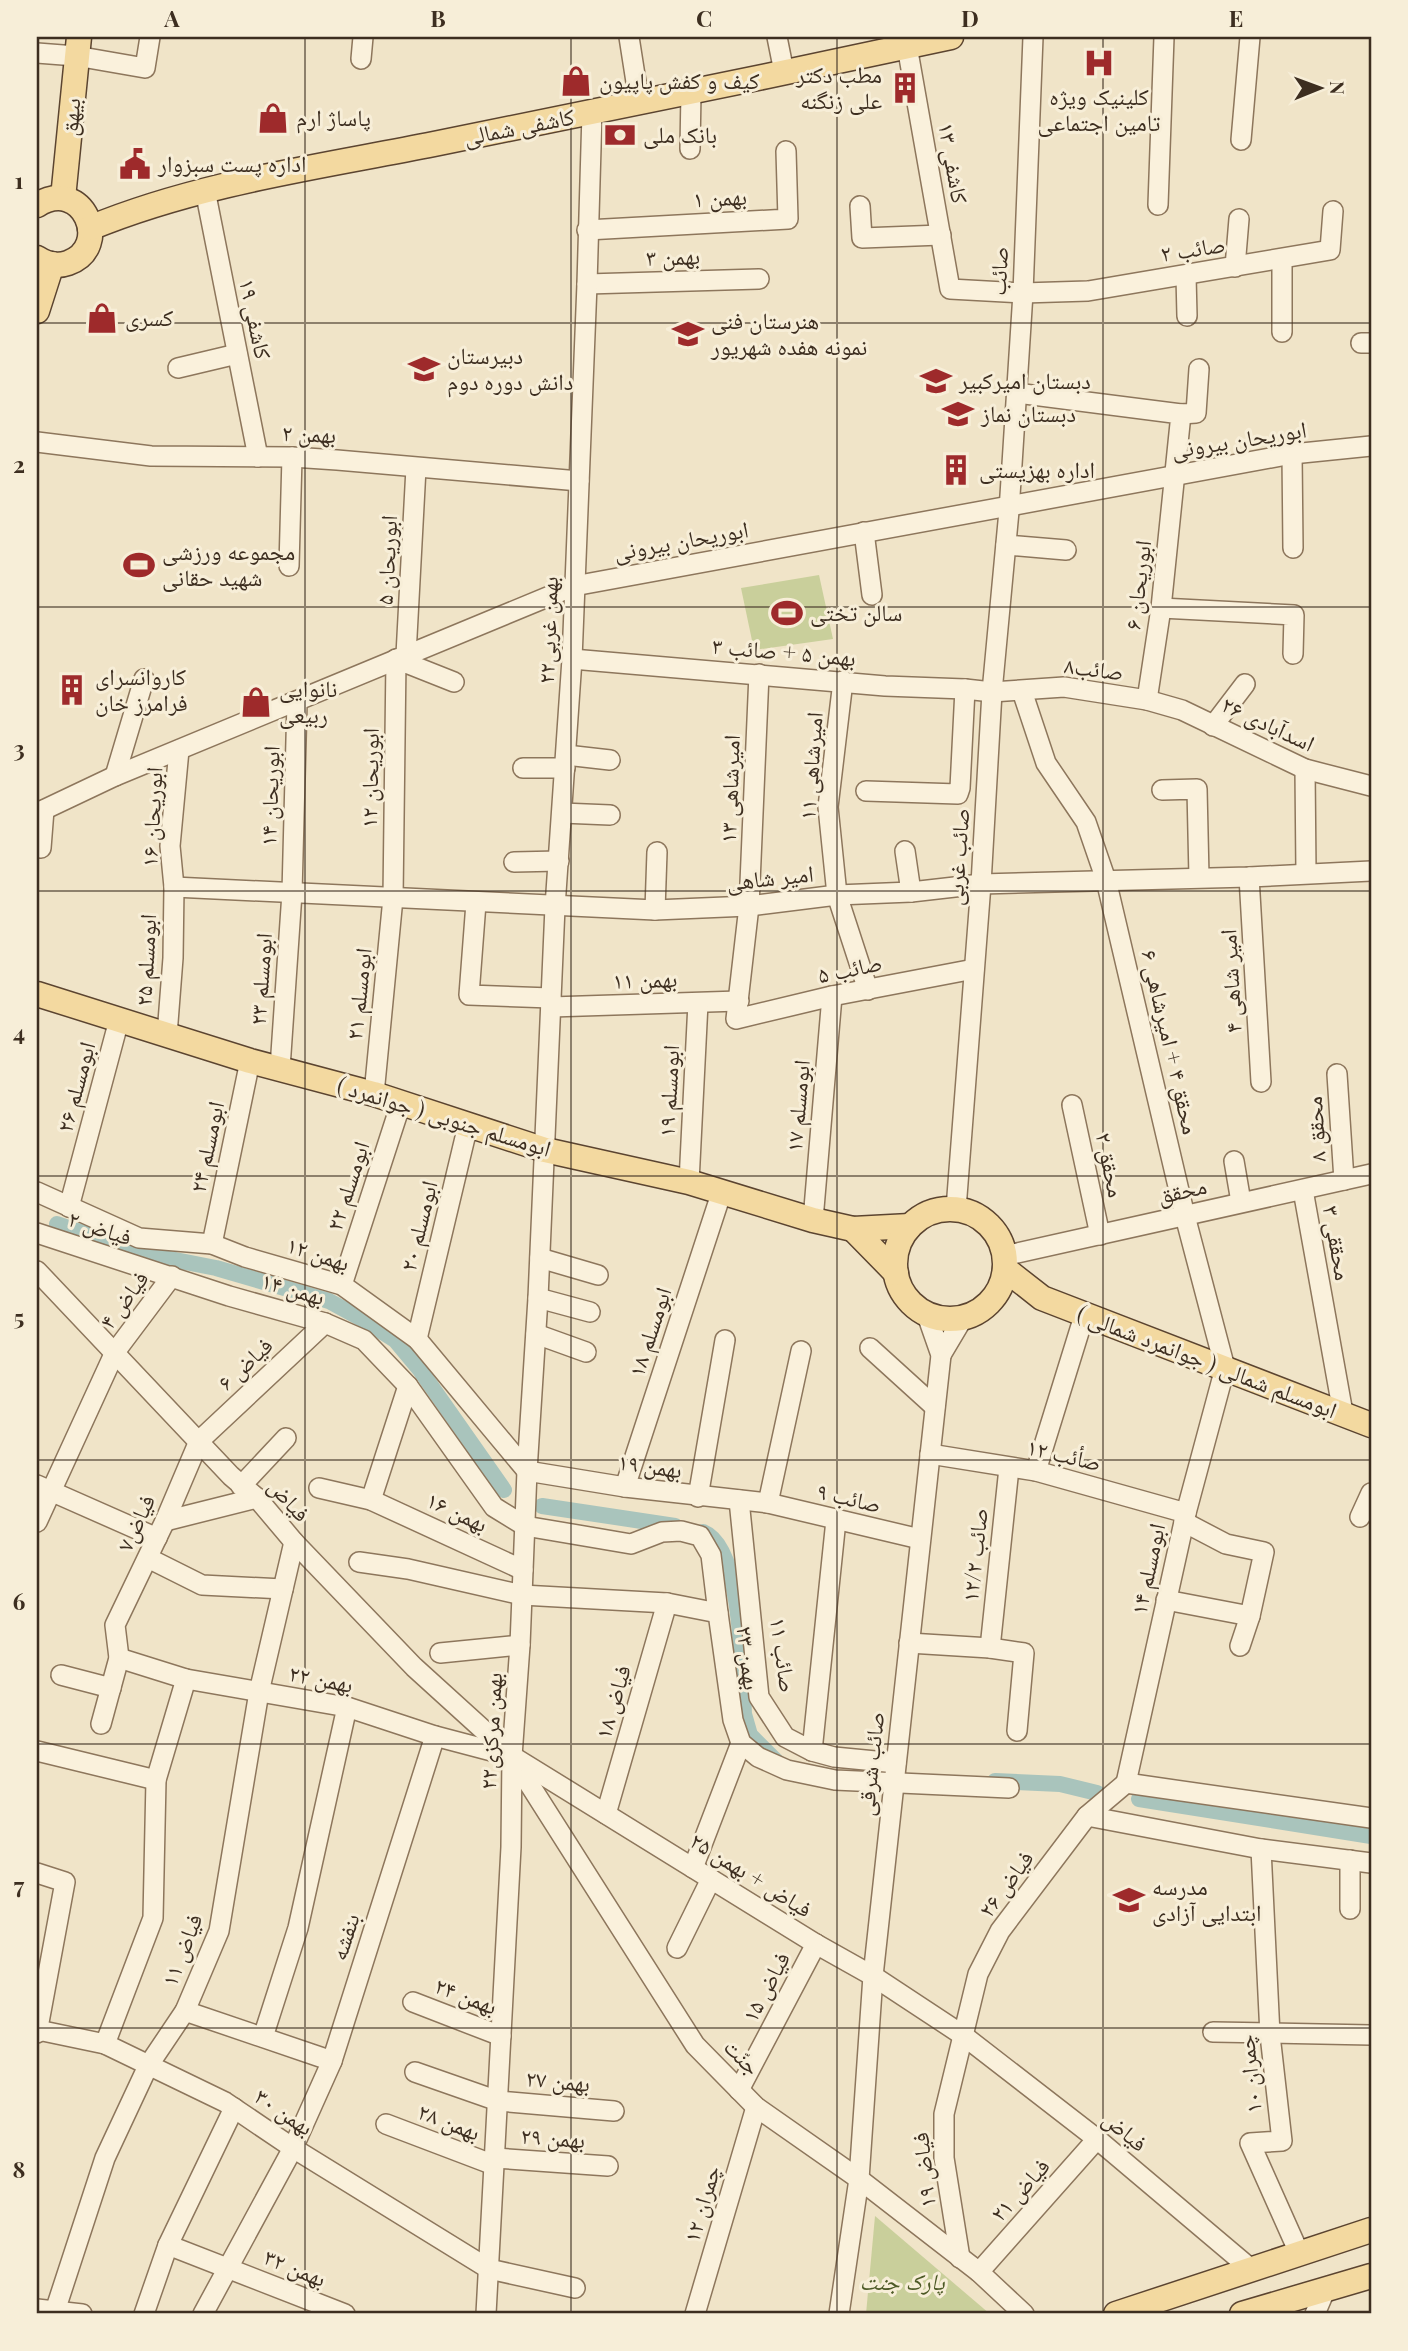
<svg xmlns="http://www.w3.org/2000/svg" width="1408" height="2351" font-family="'Playfair Display','Noto Naskh Arabic',serif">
	<rect width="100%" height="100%" fill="#f0e4c8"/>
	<g fill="#c9cf9b">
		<polygon points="819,575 833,639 754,650 741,588"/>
		<polygon points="875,2216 990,2314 866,2314"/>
	</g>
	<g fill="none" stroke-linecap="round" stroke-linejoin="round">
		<g stroke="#a9c4bc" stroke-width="16">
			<polyline points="57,1224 145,1254 216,1268 329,1301 362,1319 395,1340 420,1370 504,1490"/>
			<polyline points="542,1506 675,1526"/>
			<path d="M703,1532C744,1548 742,1676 744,1714L750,1735L778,1763"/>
			<polyline points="995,1781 1060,1784 1097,1793"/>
			<polyline points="1139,1799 1371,1836"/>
		</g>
		<defs>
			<g id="minor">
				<polyline points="629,37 639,101"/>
				<polyline points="777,37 784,72"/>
				<polyline points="907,46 950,289 1023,293 1088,291 1330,250 1333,211"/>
				<polyline points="37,53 76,56 145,68 150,37"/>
				<polyline points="361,59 363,37"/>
				<polyline points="1241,140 1250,37"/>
				<polyline points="690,149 691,92"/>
				<polyline points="205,190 258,457"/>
				<polyline points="1158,205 1164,37"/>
				<polyline points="860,206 862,238 941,235"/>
				<polyline points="587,230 788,219 786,151"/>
				<polyline points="1235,267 1239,219"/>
				<polyline points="1186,276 1187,316"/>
				<polyline points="587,284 759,279"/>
				<polyline points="1282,332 1282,259"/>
				<polyline points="1361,343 1371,343"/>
				<polyline points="178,368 237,354"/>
				<polyline points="1016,393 1181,414 1161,608 1147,700"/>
				<polyline points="1181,414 1196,413 1199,369"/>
				<polyline points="37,442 151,456 292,457 337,460 579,481"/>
				<polyline points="1292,454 1293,548"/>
				<polyline points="864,532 872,595"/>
				<polyline points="1006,545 1066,550"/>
				<polyline points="289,566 292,457"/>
				<polyline points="1161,608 1294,615 1293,654"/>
				<polyline points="406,655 416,468"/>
				<polyline points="572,659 885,686 965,689 992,692 1064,687 1147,700 1182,710 1305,769 1371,786"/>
				<polyline points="759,674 749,906 736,1019 832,996 974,969"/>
				<polyline points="843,681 828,807 837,895 868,990"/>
				<polyline points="1022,691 1046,763 1086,822 1106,880 1185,1216 1225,1368 1186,1513 1126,1783"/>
				<polyline points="1213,726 1245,684"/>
				<polyline points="566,755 610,760"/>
				<polyline points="523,768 565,768"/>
				<polyline points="1305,769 1306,873"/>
				<polyline points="115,776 144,679"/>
				<polyline points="1162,790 1197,789 1199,877"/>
				<polyline points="866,791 958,794 960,788 965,689"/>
				<polyline points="37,813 115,776 574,586 1292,454 1371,446"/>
				<polyline points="562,813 610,815"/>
				<polyline points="41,848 44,810"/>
				<polyline points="905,851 911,892"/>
				<polyline points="514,862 559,861"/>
				<polyline points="1249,877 1261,1082"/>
				<polyline points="174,887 655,910 749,906 837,895 911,892 981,884 1249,877 1371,871"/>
				<polyline points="476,903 469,995 551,998"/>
				<polyline points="655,910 657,852"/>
				<polyline points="551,1007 739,1001"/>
				<polyline points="167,1035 173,958 174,887 170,846 179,750"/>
				<polyline points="280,1068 292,893 297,702"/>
				<polyline points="1337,1074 1344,1180"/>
				<polyline points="374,1094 393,898 396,659 454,682"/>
				<polyline points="1072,1105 1100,1235"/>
				<polyline points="1234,1161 1241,1202"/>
				<polyline points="689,1182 698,1003"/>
				<polyline points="1303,1190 1343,1413"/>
				<polyline points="37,1192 139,1238 212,1244 245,1257 342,1285 417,1339 527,1471"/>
				<polyline points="69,1207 119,1020"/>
				<polyline points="956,1209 981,884 992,692 1009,511 1023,293 1033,37"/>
				<polyline points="813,1220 832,996"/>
				<polyline points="37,1233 229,1296 325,1323 364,1340 408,1386 494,1507 525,1526 631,1544 662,1532 681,1531 700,1536 711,1555 718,1613"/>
				<polyline points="212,1244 250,1061"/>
				<polyline points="1004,1256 1371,1174"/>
				<polyline points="540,1258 598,1275"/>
				<polyline points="37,1271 231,1476 257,1498 294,1542 414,1667 512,1756 816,1944 873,1976 964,2036 1097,2139 1251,2269"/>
				<polyline points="342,1285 401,1103"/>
				<polyline points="538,1298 590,1312"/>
				<polyline points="536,1334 586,1352"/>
				<polyline points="417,1339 468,1125"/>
				<polyline points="870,1348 935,1407"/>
				<polyline points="941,1355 963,1318"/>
				<polyline points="930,1454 1036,1471 1186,1513"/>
				<polyline points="527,1471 625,1487 768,1503 920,1539"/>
				<polyline points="1036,1471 1084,1316"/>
				<polyline points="37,1485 157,1538"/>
				<polyline points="241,1486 286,1438"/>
				<polyline points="625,1487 722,1191"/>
				<polyline points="319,1488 371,1500 523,1570"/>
				<polyline points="698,1497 725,1340"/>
				<polyline points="371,1500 408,1386"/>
				<polyline points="739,1500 759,1697 785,1737 812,1751 834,1757 896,1763"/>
				<polyline points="768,1503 801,1351"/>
				<polyline points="1360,1517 1371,1493"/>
				<polyline points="165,1521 257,1498"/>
				<polyline points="37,1522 115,1352 172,1276"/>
				<polyline points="1184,1522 1226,1544 1264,1552 1250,1616 1240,1646"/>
				<polyline points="148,1558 202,1585 283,1589"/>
				<polyline points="359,1562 408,1569 522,1595 667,1603 718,1613 733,1720 741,1743 758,1757 787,1770 835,1780 1009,1788"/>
				<polyline points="1166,1600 1250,1616"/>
				<polyline points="909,1643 990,1648 1024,1653 1017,1731"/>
				<polyline points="990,1648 1009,1468"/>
				<polyline points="440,1653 520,1645"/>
				<polyline points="119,1658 186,1679 347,1707 435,1736 507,1755"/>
				<polyline points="61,1675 111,1688"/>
				<polyline points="101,1724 119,1658 115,1625 165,1521 199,1441 325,1323"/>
				<polyline points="37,1751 156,1780"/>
				<polyline points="812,1751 836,1520"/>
				<polyline points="514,1760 695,2045 756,2107 859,2179 979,2272 1024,2314"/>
				<polyline points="1126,1783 1371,1818"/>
				<polyline points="606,1814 667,1603"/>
				<polyline points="1087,1816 1261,1849 1371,1863"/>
				<polyline points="1261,1849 1270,2035 1282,2141 1250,2143 1300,2255"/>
				<polyline points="1350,1860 1350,1909"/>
				<polyline points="693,1868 741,1743"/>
				<polyline points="37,1873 65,1882 37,2033"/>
				<polyline points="677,1948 711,1879"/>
				<polyline points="413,2002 501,2036"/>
				<polyline points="185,2011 332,2061"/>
				<polyline points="38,2030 105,2044 225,2102 293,2148 489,2269 575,2288"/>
				<polyline points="1213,2032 1371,2035"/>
				<polyline points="263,2037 298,1928 347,1707"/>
				<polyline points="105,2044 153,1918 156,1780 186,1679"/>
				<polyline points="415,2072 498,2101 614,2111"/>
				<polyline points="739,2090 816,1944"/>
				<polyline points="386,2124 494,2165"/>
				<polyline points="495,2158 608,2166"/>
				<polyline points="168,2245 345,2314"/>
				<polyline points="960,2258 944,2158 944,2114 978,1974 1000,1931 1087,1816 1126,1783"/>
				<polyline points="979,2272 1097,2139"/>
				<polyline points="37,2309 82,2314"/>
				<polyline points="55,2311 105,2158 148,2066 185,2011 219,1931 259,1692 294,1542"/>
				<polyline points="144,2314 168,2245 234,2108"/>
				<polyline points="203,2314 293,2148 332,2061 435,1736"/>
				<polyline points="486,2314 511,1847 512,1756 520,1645 527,1471 538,1298 555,907 572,659 587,284 592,113"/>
				<polyline points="695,2314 756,2107"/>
				<polyline points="839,2314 859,2179 873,1976 941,1355 927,1315"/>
				<polyline points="1315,2314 1326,2288"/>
			</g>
			<g id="major">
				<polyline points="63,198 79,37"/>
				<path d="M37,205C83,176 113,247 68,263C57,267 46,264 37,258"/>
				<path d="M90,228C199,183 319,167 434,144C606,110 779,74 951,37"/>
				<polyline points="37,311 52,264"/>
				<polyline points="37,994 250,1061 374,1094 545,1150 689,1182 813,1220 853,1229 910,1226"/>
				<circle cx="950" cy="1264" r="55"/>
				<polyline points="853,1229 896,1273"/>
				<polyline points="1005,1269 1042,1298 1371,1425"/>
				<polyline points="1116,2314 1371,2230"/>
				<polyline points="1242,2314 1371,2276"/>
			</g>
		</defs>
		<use href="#minor" stroke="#8d765c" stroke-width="22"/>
		<use href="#major" stroke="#5b4430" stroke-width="27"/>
		<use href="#minor" stroke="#faf1dc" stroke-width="19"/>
		<use href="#major" stroke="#f3d9a0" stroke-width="24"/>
	</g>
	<path fill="none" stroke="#3d2e20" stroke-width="2" stroke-opacity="0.55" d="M305,37V2314M571,37V2314M837,37V2314M1103,37V2314M37,323H1371M37,607H1371M37,891H1371M37,1176H1371M37,1460H1371M37,1744H1371M37,2028H1371"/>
	<defs>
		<symbol id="hospital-bare" viewBox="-9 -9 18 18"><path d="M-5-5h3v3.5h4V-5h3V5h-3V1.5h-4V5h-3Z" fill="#9e2a2b" stroke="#f7eed8" stroke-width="2.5" paint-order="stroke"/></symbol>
		<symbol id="shop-bare" viewBox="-9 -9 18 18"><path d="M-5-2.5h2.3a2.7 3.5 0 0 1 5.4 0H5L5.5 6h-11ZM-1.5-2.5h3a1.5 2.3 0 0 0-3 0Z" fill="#9e2a2b" stroke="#f7eed8" stroke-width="2.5" paint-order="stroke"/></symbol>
		<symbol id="building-bare" viewBox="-9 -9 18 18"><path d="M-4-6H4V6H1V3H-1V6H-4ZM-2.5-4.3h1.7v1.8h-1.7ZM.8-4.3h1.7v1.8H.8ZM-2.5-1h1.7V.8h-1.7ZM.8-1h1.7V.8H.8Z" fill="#9e2a2b" stroke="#f7eed8" stroke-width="2.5" paint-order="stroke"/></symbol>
		<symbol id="bank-bare" viewBox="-9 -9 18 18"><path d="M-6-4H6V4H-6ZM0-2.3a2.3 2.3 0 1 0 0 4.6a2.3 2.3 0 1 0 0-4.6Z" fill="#9e2a2b" stroke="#f7eed8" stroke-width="2.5" paint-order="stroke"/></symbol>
		<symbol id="civic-bare" viewBox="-9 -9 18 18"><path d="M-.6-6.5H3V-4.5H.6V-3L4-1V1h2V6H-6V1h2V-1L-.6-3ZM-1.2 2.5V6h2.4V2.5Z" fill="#9e2a2b" stroke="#f7eed8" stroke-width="2.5" paint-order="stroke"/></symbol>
		<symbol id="school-bare" viewBox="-9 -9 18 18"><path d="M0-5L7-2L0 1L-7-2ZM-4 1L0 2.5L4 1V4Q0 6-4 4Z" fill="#9e2a2b" stroke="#f7eed8" stroke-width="2.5" paint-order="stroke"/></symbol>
		<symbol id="stadium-bare" viewBox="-9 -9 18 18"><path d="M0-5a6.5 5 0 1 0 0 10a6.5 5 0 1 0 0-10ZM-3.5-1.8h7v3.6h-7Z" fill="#9e2a2b" stroke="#f7eed8" stroke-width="2.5" paint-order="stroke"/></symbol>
	</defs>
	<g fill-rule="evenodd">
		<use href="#hospital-bare" x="1077" y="41" width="44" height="44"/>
		<use href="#shop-bare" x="554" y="59" width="44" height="44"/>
		<use href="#building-bare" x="883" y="66" width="44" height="44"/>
		<use href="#shop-bare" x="251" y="96" width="44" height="44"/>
		<use href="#bank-bare" x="598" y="113" width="44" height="44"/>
		<use href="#civic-bare" x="113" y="142" width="44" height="44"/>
		<use href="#shop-bare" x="80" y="296" width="44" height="44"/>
		<use href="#school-bare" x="666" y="312" width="44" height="44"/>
		<use href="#school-bare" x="402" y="347" width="44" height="44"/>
		<use href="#school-bare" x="914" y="359" width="44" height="44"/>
		<use href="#school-bare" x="936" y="392" width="44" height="44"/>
		<use href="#building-bare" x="934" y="448" width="44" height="44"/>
		<use href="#stadium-bare" x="117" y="543" width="44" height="44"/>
		<use href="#stadium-bare" x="765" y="591" width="44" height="44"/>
		<use href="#building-bare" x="50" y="668" width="44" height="44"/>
		<use href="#shop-bare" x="234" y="680" width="44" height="44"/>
		<use href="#school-bare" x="1107" y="1878" width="44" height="44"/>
	</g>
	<g text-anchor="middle" stroke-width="6" stroke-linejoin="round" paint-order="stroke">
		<g font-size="23" fill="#3d2e20" stroke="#f7eed8" text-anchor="start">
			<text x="882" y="83" text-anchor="end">مطب دکتر<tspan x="882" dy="26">علی زنگنه</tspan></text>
			<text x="599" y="89">کیف و کفش پاپیون</text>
			<text x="1099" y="105" text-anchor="middle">کلینیک ویژه<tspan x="1099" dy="26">تامین اجتماعی</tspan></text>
			<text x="296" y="126">پاساژ ارم</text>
			<text x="643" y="143">بانک ملی</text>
			<text x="158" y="172">اداره پست سبزوار</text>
			<text x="125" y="326">کسری</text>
			<text x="711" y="329">هنرستان فنی<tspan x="711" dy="26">نمونه هفده شهریور</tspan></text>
			<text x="447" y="364">دبیرستان<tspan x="447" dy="26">دانش دوره دوم</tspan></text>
			<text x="959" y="389">دبستان امیرکبیر</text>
			<text x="981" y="422">دبستان نماز</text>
			<text x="979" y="478">اداره بهزیستی</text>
			<text x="162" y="560">مجموعه ورزشی<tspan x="162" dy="26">شهید حقانی</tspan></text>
			<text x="810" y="621">سالن تختی</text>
			<text x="95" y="685">کاروانسرای<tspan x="95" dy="26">فرامرز خان</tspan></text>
			<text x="279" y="697">نانوایی<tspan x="279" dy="26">ربیعی</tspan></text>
			<text x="1152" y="1895">مدرسه<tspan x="1152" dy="26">ابتدایی آزادی</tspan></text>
		</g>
		<g font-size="23" fill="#3d2e20" stroke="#f7eed8">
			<text transform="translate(71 117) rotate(-85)" y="8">بیهق</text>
			<text transform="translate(519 127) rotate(-11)" y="8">کاشفی شمالی</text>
			<text transform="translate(953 163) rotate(80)" y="8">کاشفی ۱۳</text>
			<text transform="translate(720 198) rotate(-3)" y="8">بهمن ۱</text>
			<text transform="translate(1193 249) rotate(-9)" y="8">صائب ۲</text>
			<text transform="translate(673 257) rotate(-2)" y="8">بهمن ۳</text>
			<text transform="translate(999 271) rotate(-87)" y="8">صائب</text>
			<text transform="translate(255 319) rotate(78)" y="8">کاشفی ۱۹</text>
			<text transform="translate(309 434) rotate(2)" y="8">بهمن ۲</text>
			<text transform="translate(1239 440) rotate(-9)" y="8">ابوریحان بیرونی</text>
			<text transform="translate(681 541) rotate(-10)" y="8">ابوریحان بیرونی</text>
			<text transform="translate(387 560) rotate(-87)" y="8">ابوریحان ۵</text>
			<text transform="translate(1138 585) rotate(-83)" y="8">ابوریحان ۶</text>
			<text transform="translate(548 630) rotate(-88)" y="8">۲۲بهمن غربی</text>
			<text transform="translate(784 652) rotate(5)" y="8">بهمن ۵ + صائب ۳</text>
			<text transform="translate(1094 669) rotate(7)" y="8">صائب۸</text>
			<text transform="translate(1268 724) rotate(25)" y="8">اسدآبادی ۲۶</text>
			<text transform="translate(811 766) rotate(-86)" y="8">امیرشاهی ۱۱</text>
			<text transform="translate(370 778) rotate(-89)" y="8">ابوریحان ۱۲</text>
			<text transform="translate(730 789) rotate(-88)" y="8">امیرشاهی ۱۳</text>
			<text transform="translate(270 796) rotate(-88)" y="8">ابوریحان ۱۴</text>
			<text transform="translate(152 817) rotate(-87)" y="8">ابوریحان ۱۶</text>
			<text transform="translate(958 857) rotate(-86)" y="8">صائب غربی</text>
			<text transform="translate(770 878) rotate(-6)" y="8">امیر شاهی</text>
			<text transform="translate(146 960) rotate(-87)" y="8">ابومسلم ۲۵</text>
			<text transform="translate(850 969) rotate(-12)" y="8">صائب ۵</text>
			<text transform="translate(261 979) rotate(-86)" y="8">ابومسلم ۲۳</text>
			<text transform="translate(645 980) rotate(-2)" y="8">بهمن ۱۱</text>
			<text transform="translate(1231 981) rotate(-93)" y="8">امیر شاهی ۴</text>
			<text transform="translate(359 994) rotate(-84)" y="8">ابومسلم ۲۱</text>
			<text transform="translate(1170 1042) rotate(77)" y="8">محقق ۴ + امیرشاهی ۶</text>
			<text transform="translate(76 1087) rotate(-75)" y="8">ابومسلم ۲۶</text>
			<text transform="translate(669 1091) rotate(-87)" y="8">ابومسلم ۱۹</text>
			<text transform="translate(798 1106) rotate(-85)" y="8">ابومسلم ۱۷</text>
			<text transform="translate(444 1117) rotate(17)" y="8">ابومسلم جنوبی ( جوانمرد )</text>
			<text transform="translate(1316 1129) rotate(-94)" y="8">محقق ۸</text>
			<text transform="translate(207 1147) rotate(-78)" y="8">ابومسلم ۲۴</text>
			<text transform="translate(1110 1165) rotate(78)" y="8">محقق ۲</text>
			<text transform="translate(348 1186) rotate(-72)" y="8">ابومسلم ۲۲</text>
			<text transform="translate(1182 1191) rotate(-13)" y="8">محقق</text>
			<text transform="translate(419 1226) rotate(-76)" y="8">ابومسلم ۲۰</text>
			<text transform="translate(100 1228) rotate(18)" y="8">فیاض ۲</text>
			<text transform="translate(1337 1243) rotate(80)" y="8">محققی ۳</text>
			<text transform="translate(318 1254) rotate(18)" y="8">بهمن ۱۲</text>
			<text transform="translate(293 1289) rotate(16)" y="8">بهمن ۱۴</text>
			<text transform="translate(124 1300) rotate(-54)" y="8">فیاض ۴</text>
			<text transform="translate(650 1332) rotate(-72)" y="8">ابومسلم ۱۸</text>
			<text transform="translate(1207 1362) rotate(21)" y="8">ابومسلم شمالی ( جوانمرد شمالی )</text>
			<text transform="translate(245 1364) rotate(-43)" y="8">فیاض ۶</text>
			<text transform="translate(1064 1455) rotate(13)" y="8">صأئب ۱۲</text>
			<text transform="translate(650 1466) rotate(8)" y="8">بهمن ۱۹</text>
			<text transform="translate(849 1498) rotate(13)" y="8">صائب ۹</text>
			<text transform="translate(289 1500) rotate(48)" y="8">فیاض</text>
			<text transform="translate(457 1512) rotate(25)" y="8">بهمن ۱۶</text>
			<text transform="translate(136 1523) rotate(-65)" y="8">فیاض۷</text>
			<text transform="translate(975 1555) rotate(-84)" y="8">صائب ۱۲/۲</text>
			<text transform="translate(1148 1569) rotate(-78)" y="8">ابومسلم ۱۴</text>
			<text transform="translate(783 1655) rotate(82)" y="8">صائب ۱۱</text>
			<text transform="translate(748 1658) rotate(83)" y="8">بهمن ۲۳</text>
			<text transform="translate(321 1679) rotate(11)" y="8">بهمن ۲۲</text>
			<text transform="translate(613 1702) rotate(-74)" y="8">فیاض ۱۸</text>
			<text transform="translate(491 1731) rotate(-87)" y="8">۲۲بهمن مرکزی</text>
			<text transform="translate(871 1764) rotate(-84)" y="8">صائب شرقی</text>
			<text transform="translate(751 1875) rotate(32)" y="8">فیاض + بهمن ۲۵</text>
			<text transform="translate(1006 1884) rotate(-54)" y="8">فیاض ۲۶</text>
			<text transform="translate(345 1937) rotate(-72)" y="8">بنفشه</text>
			<text transform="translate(182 1950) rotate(-69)" y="8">فیاض ۱۱</text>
			<text transform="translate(766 1987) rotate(-62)" y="8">فیاض ۱۵</text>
			<text transform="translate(466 1996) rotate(21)" y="8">بهمن ۲۴</text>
			<text transform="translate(742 2057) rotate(45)" y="8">جنّت</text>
			<text transform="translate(1250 2074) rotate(-96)" y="8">چمران ۱۰</text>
			<text transform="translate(558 2081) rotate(5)" y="8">بهمن ۲۷</text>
			<text transform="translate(284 2112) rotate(34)" y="8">بهمن ۳۰</text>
			<text transform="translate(449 2122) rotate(21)" y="8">بهمن ۲۸</text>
			<text transform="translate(1125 2131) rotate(40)" y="8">فیاض</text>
			<text transform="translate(553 2138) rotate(4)" y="8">بهمن ۲۹</text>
			<text transform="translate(924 2170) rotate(-96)" y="8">فیاض ۱۹</text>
			<text transform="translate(1020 2190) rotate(-48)" y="8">فیاض ۲۱</text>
			<text transform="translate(702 2204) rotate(-74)" y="8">چمران ۱۲</text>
			<text transform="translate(295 2268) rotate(22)" y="8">بهمن ۳۲</text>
		</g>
		<g font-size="23" font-style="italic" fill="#4d5a26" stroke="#f7eed8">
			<text x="902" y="2290">پارک جنت</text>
		</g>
	</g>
	<rect width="1408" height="2351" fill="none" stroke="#f7eed8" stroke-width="77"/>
	<g transform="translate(1320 88) rotate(89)" stroke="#f7eed8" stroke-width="5" paint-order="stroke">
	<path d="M0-5L12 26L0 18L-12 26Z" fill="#3d2e20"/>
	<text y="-10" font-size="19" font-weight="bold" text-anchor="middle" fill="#3d2e20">N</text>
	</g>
	<rect x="38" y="38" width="1332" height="2274" fill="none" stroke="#3d2e20" stroke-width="2.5"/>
	<g font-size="23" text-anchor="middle" font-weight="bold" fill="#3d2e20">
		<text x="172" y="27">A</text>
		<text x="438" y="27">B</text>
		<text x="704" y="27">C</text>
		<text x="970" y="27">D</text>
		<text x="1236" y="27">E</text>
		<text x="19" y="189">1</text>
		<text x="19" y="473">2</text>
		<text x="19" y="757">3</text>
		<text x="19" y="1041">4</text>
		<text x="19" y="1326">5</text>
		<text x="19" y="1610">6</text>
		<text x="19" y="1894">7</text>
		<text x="19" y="2178">8</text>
	</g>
</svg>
